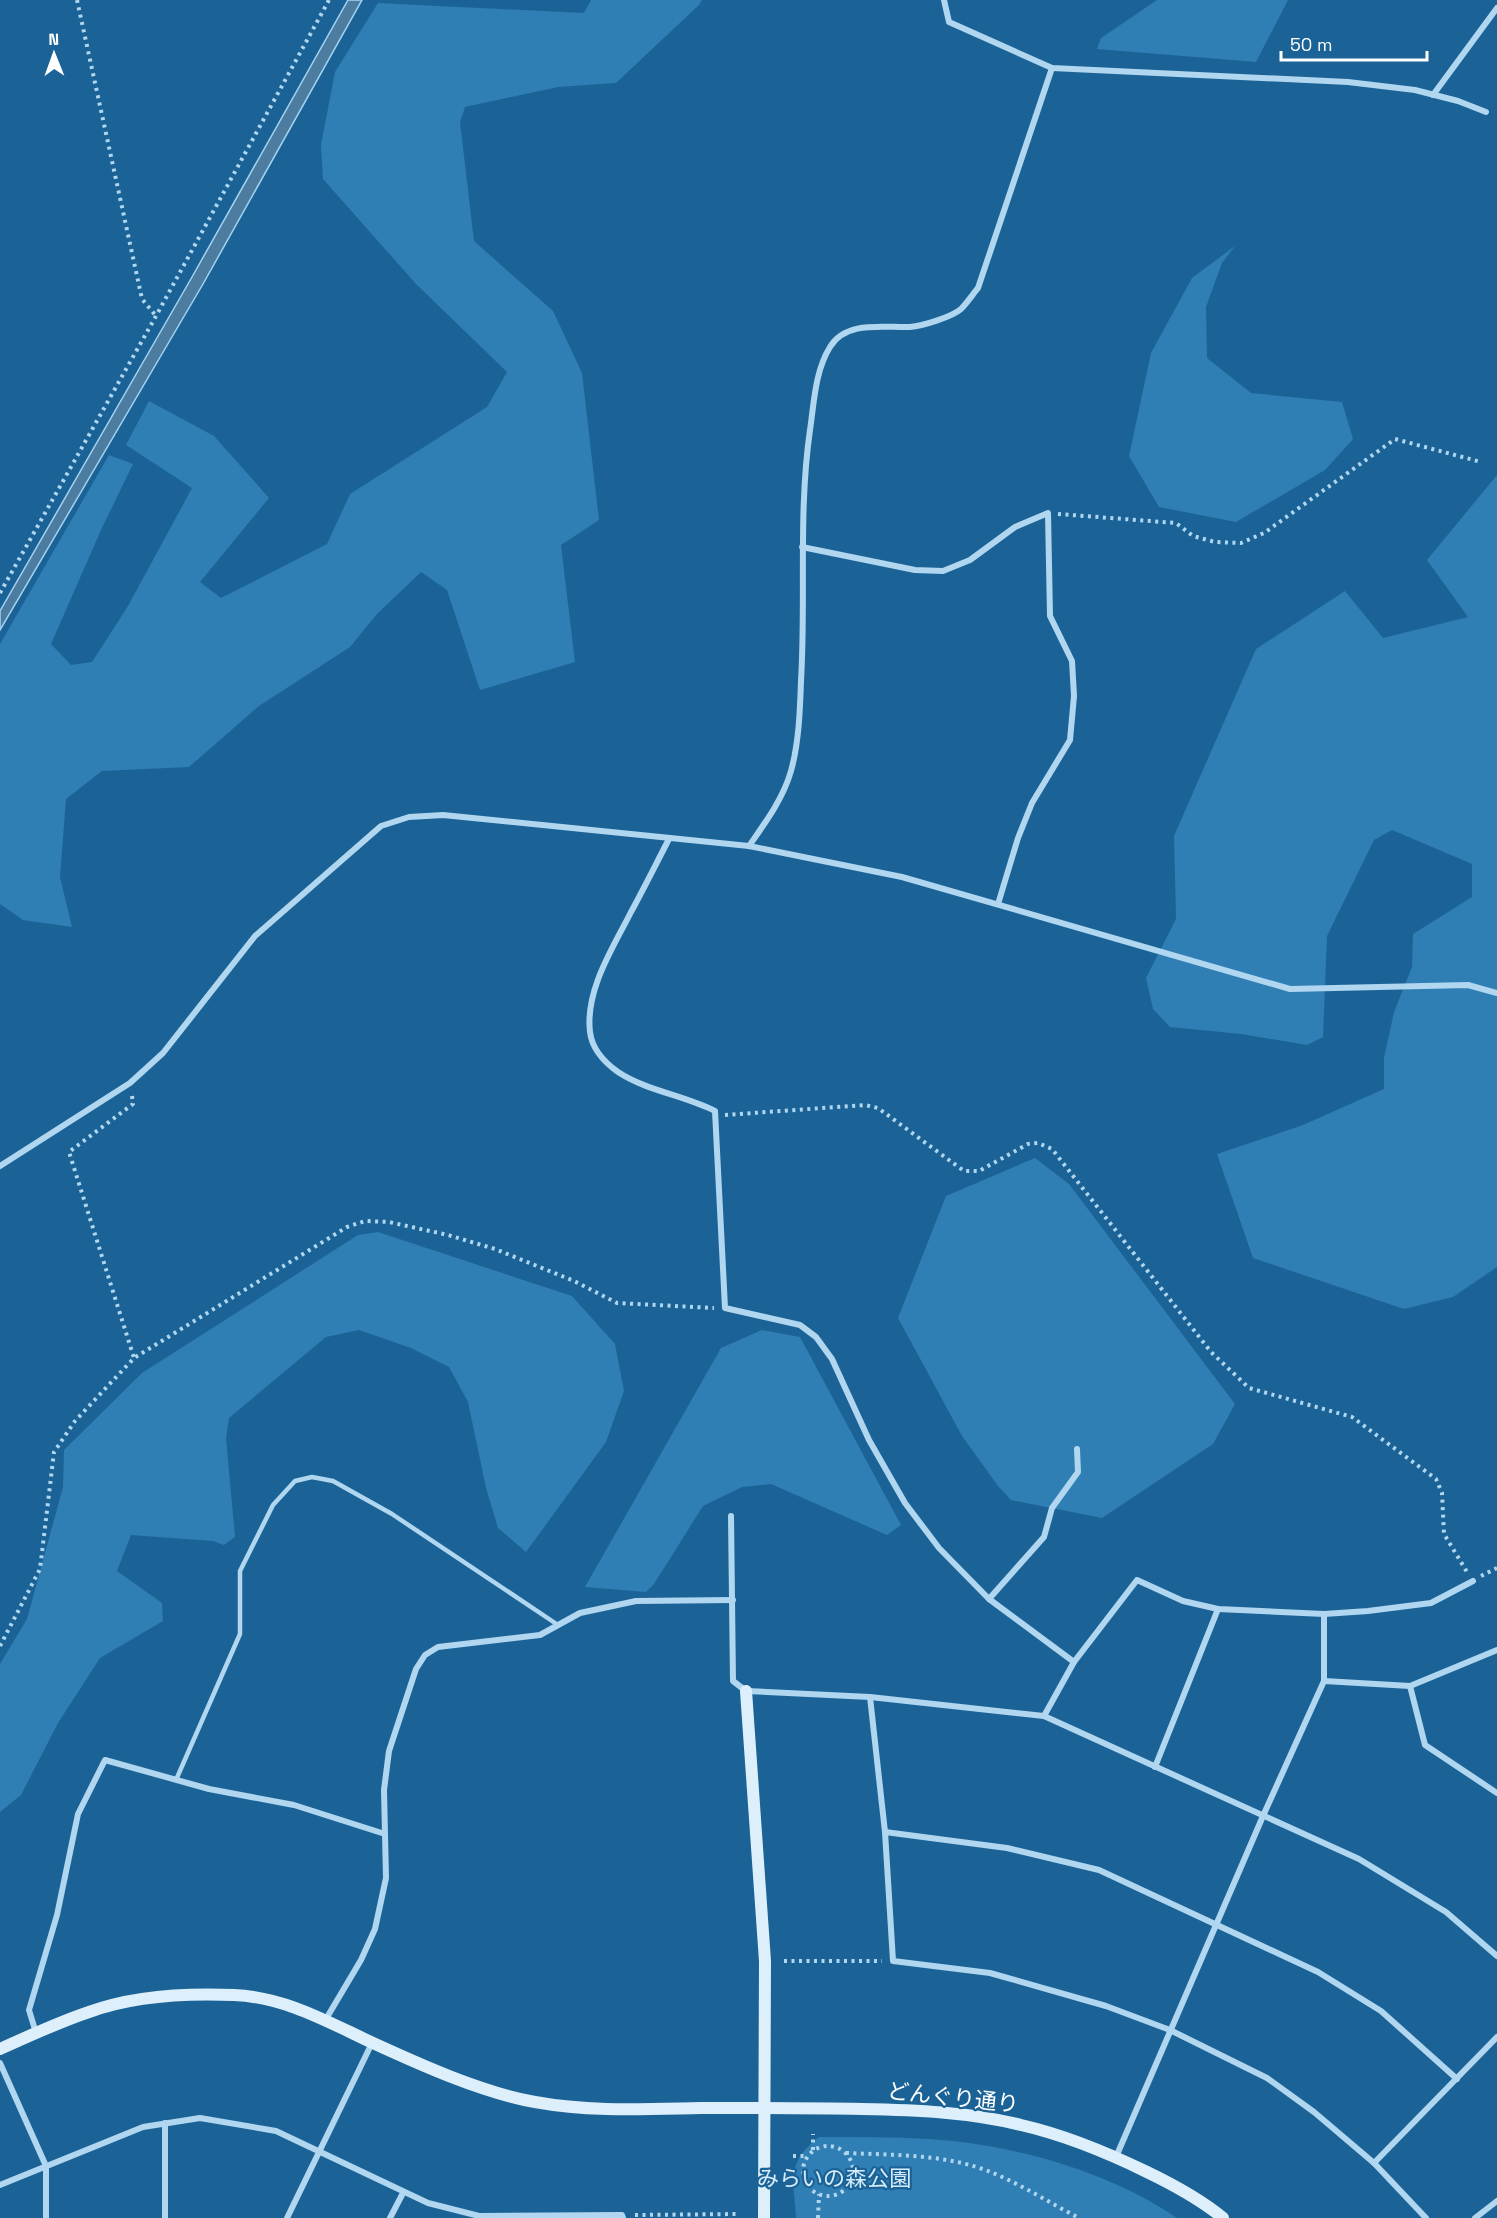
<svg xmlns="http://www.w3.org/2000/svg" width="1497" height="2218" font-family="'Space Grotesk','Noto Sans JP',sans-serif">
	<rect width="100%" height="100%" fill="#1b6397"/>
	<g fill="#2f7eb4">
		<polygon points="591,0 702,0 699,5 616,83 558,87 465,107 460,122 474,241 553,311 582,373 599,520 561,545 575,662 480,690 447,590 421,572 377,614 350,647 259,706 189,767 102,771 66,799 60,877 72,927 23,920 0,904 0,644 109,455 133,464 101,530 51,644 71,665 92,662 128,606 192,488 126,445 149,401 214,436 269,498 200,582 221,598 327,544 350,494 487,407 507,372 416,284 323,179 321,145 335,72 378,3 584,13"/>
		<polygon points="1157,0 1288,0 1256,62 1097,49 1101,38"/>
		<polygon points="1235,246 1222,263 1206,307 1207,358 1251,393 1342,402 1353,439 1325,470 1236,522 1159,507 1129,456 1151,353 1192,278"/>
		<polygon points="1497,475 1497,1267 1453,1297 1404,1309 1253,1258 1217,1154 1303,1125 1384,1089 1384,1058 1394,1012 1412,967 1413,934 1472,897 1472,864 1392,830 1374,840 1327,936 1323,1037 1307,1045 1241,1034 1170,1027 1153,1009 1146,978 1176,919 1174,836 1256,649 1345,591 1383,638 1468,617 1427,560"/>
		<polygon points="1035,1158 1069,1184 1235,1404 1213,1444 1102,1518 1011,1500 998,1486 962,1436 898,1318 946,1196"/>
		<polygon points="378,1232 572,1296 615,1344 624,1391 606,1442 526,1552 498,1528 486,1488 468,1402 449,1367 411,1348 359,1330 326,1337 229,1418 226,1438 235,1537 224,1545 213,1541 131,1535 117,1571 162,1603 163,1621 100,1658 58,1723 21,1795 0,1812 0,1664 27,1619 63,1487 64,1450 142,1373 358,1235"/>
		<polygon points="762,1330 800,1337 901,1525 887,1535 771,1484 742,1487 703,1506 654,1584 646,1592 585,1587 721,1348"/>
		<path d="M819,2137C855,2137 892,2137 928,2139C1012,2144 1108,2171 1177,2218H796C794,2179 785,2164 819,2137Z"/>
	</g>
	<polygon fill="#4c7da1" stroke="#a3d3f2" stroke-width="1.5" points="348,0 362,0 203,284 0,630 0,611 192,277"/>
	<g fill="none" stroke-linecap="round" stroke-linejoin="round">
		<g stroke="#b0d6f0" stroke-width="4" stroke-dasharray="3 4.5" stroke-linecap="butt">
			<polyline points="77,0 142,299 156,316"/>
			<polyline points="1058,514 1176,523 1193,536 1215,542 1241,543 1264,533 1395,439 1481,462"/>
			<polyline points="0,593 156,316 329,0"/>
			<polyline points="132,1096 133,1104 69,1152 134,1358"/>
			<polyline points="725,1115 865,1105 878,1108 964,1171 979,1171 1028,1144 1038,1143 1052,1149 1211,1352 1249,1388 1352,1417 1436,1479 1442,1493 1444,1534 1467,1572"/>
			<polyline points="1481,1576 1497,1568"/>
			<polyline points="0,1646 40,1569 54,1452 75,1421 134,1358 347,1227 365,1221 389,1222 448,1235 495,1249 574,1281 617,1303 714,1308"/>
			<polyline points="784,1961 882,1961"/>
			<circle cx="828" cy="2171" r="25"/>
			<polyline points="813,2150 813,2134"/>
			<path d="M846,2153C893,2155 944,2154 988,2171C1019,2183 1050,2203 1079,2218"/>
			<polyline points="793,2156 807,2156"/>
			<polyline points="635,2215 740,2214"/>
			<polyline points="818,2218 819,2194"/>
		</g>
		<polyline stroke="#b0d6f0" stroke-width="4.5" points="176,1780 240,1634 240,1571 273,1505 295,1481 312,1477 333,1481 392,1514 558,1625"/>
		<g stroke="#b0d6f0" stroke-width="6">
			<polyline points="944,0 949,22 1052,68 1348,82 1415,90 1458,101 1486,112"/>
			<polyline points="1433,95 1497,8"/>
			<polyline points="802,547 915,570 943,571 970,560 1015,527 1048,513 1050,616 1072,661 1074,696 1070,740 1032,803 1018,838 998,904"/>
			<path d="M669,839C656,864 644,888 631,912C613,948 585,990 590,1032C592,1049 604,1062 618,1072C647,1091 683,1095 715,1111L725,1308L800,1325L816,1337L832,1359L869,1440L905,1503L939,1548L989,1599L1074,1662"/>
			<path d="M749,846C765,823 783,799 791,771C799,742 800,710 801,681C806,597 798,513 810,430C814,403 815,371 830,347C846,320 884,328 910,327C922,326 952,317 961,309C967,303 973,294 978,288L1052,68"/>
			<polyline points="0,1166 130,1083 163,1053 255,936 381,826 409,817 443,815 749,846 902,877 1290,989 1468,985 1497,993"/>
			<polyline points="731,1516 733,1681 746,1691 870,1697 1044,1716 1359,1859 1446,1912 1497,1956"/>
			<polyline points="989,1599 1044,1537 1052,1508 1078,1472 1077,1449"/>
			<polyline points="1324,1681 1410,1686 1497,1650"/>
			<polyline points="1410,1686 1425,1745 1497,1793"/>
			<polyline points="870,1697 885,1832 893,1961 990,1973 1106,2006 1170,2030 1267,2078 1314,2112 1374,2163 1426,2218"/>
			<polyline points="1044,1716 1074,1662 1137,1580 1183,1601 1218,1609 1324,1614 1368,1611 1431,1603 1473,1581"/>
			<polyline points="1155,1767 1218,1609"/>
			<polyline points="885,1832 1007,1848 1099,1870 1318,1972 1381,2011 1457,2079"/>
			<polyline points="326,2019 361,1960 375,1929 386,1878 384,1790 389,1751 416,1669 425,1655 438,1647 540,1635 580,1613 636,1601 733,1600"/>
			<polyline points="36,2033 29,2010 57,1915 78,1814 105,1760 209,1789 294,1805 385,1834"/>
			<polyline points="0,2063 46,2166 46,2218"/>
			<polyline points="1116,2157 1263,1816 1324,1681 1324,1614"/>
			<polyline points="1374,2163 1497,2037"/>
			<polyline points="0,2185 143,2127 200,2118 276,2131 428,2203 479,2216 622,2215 623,2218"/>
			<polyline points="165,2218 165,2123"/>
			<polyline points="287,2218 372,2043"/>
			<polyline points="390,2218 403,2193"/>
			<polyline points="1475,2218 1497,2201"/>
		</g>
		<g stroke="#ddeffb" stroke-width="12">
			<polyline points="746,1691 765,1961 764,2218"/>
			<path d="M0,2049C29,2036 59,2022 89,2012C135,1995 186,1993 234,1995C285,1997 328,2022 373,2043C421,2065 483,2093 535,2102C589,2112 646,2109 701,2108C755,2108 808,2108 862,2109C915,2110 969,2112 1021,2125C1065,2135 1106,2152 1147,2172C1174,2185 1200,2199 1223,2218"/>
		</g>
	</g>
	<g text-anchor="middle" stroke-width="4.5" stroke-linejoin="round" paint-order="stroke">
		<g font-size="22" fill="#fff" stroke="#1b6397">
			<text transform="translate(953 2097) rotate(6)" y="8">どんぐり通り</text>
		</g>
		<g font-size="22" fill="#d7ecfb" stroke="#1b6397">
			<text x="834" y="2186">みらいの森公園</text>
		</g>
	</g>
	<g transform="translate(54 54) rotate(359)" stroke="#1b6397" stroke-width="4.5" paint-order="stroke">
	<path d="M0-4.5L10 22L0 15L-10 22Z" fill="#ffffff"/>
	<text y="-9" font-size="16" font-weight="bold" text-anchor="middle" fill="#ffffff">N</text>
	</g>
	<path d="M1281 51v9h146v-9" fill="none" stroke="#ffffff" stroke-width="3"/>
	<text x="1290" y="51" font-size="18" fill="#ffffff" stroke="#1b6397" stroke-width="4.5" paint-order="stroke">50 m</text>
</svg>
